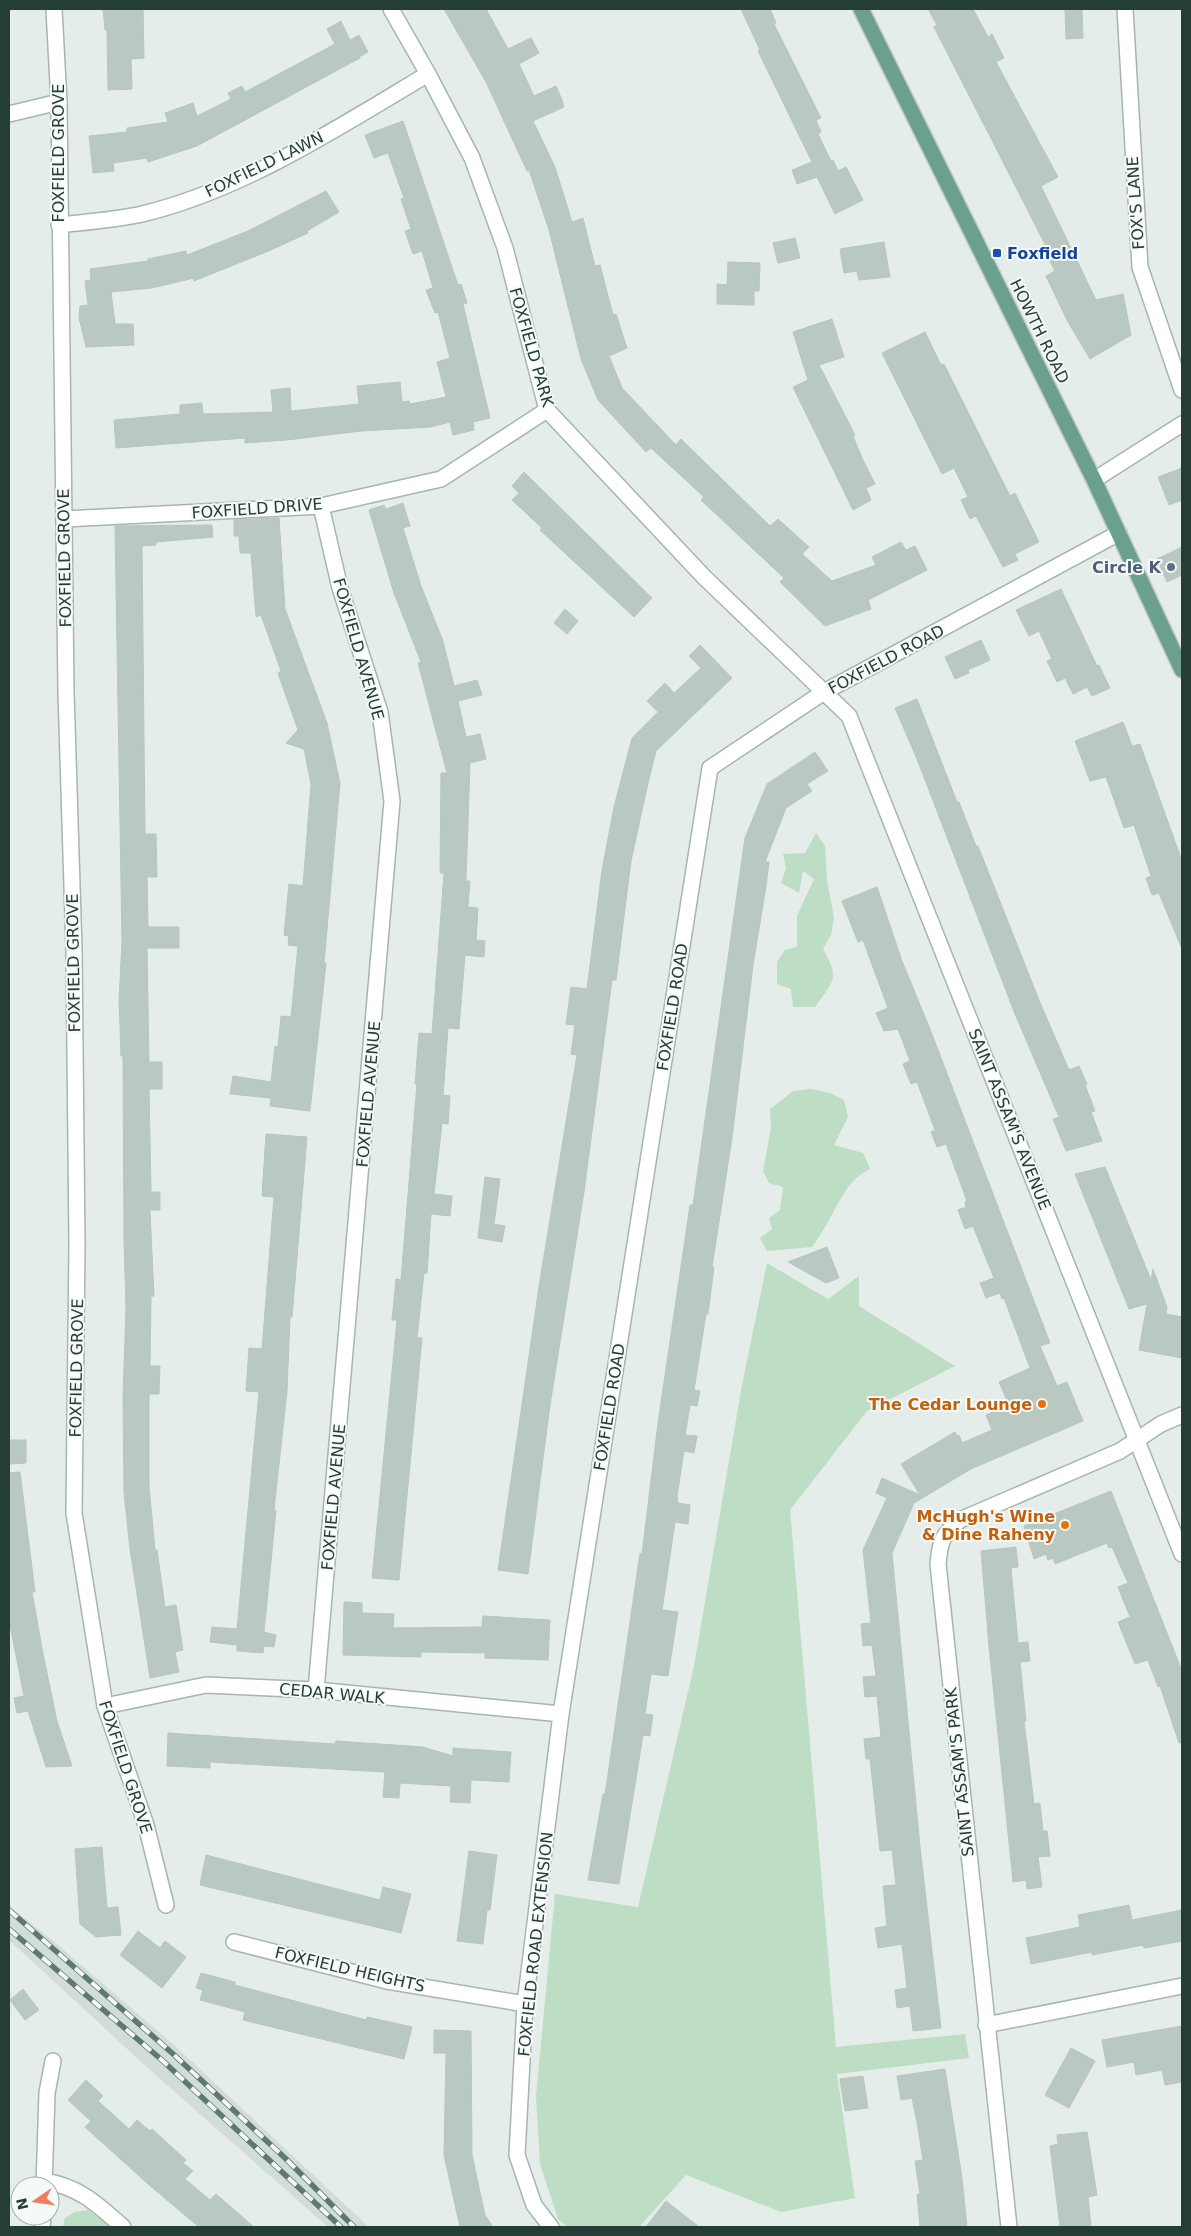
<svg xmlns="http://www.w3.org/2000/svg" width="1191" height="2236" font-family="'DejaVu Sans',sans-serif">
	<rect width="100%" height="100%" fill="#e4ede9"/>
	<polygon fill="#d2ddd7" points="9,1906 51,1939 174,2045 369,2227 328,2227 150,2070 9,1940"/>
	<g fill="#beddc5">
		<path d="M816,833L825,846L827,880L834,918L831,935L823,949C840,979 834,980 815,1007H793L791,989L777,984V962L785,950L797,947V916L814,879L803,871L799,893L781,883L786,868L783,854L805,853Z"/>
		<path d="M811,1089L830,1093L844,1100L848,1117L834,1145L863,1153L870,1169C847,1180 841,1200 829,1220C824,1230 818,1238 812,1247L767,1251L760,1238L772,1229L769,1218L780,1210L783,1187L769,1183L763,1171L771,1128L770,1109L793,1091Z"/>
		<polygon points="767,1263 828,1299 859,1276 859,1306 955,1366 867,1411 790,1510 836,2047 965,2034 969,2058 837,2074 855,2198 781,2212 686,2175 639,2227 568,2227 558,2219 540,2164 536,2097 555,1894 638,1907 694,1666 742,1385"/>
		<polygon points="88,2210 111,2227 63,2227 65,2218 75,2212"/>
	</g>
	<g fill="#b9c8c1" stroke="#b7c6bf">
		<polygon points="103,9 143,9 144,58 131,59 132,89 108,90 107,30 105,30"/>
		<polygon points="444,9 486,9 508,49 531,38 539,53 519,64 534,96 556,86 562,100 564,107 533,121 555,167 572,222 583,218 595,266 600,265 613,315 616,314 627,348 609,356 622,388 676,445 681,439 770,526 778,519 788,528 809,547 802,554 832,581 876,565 872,557 901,542 906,550 915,546 927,570 868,600 871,609 825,626 780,582 784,578 701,500 704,497 651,448 646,452 598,400 581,359 549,230 529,170 527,171 486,82"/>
		<polygon points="741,9 770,9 776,23 774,24 821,118 816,120 821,132 818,134 831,161 833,160 838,171 846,167 863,200 835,214 817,177 797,184 792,170 812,162 758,51 760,50"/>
		<polygon points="928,9 973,9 988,37 992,34 1004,58 996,62 1058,177 1041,186 1096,300 1123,294 1131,335 1090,359 1068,322 1046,276 1055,271 1046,253 1049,252 934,27 937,25"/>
		<polygon points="1065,10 1082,10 1083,38 1066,39"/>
		<polygon points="341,21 350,40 359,35 368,52 359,57 360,58 197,146 148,162 147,158 113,163 114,171 93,173 89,136 127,132 127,128 168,122 165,113 193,103 197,116 231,99 228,93 242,86 245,92 335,44 327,29"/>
		<polygon points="403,121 458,285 461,284 467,303 463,304 490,418 473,422 474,430 453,435 450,422 431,427 361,431 287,440 245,443 245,438 116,448 114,420 180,414 180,405 202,403 203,414 273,412 271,390 290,388 291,411 359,404 357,386 400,382 402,402 409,401 410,404 446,397 437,362 450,358 438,312 435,313 426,290 433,288 422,251 413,254 405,231 411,229 401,199 404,198 388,153 374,158 365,135"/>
		<polygon points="326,191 339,212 307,231 308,233 271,250 194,281 194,278 152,288 111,292 115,324 133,324 134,345 86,347 79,318 80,306 88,305 85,281 91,280 90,269 148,261 148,259 186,251 187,255 248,231"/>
		<polygon points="795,238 800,258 778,263 773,243"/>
		<polygon points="884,242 890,277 859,280 857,271 844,273 840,249"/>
		<polygon points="728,262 760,263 759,291 754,291 754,305 717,304 717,284 727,285"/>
		<polygon points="832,319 844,357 819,365 855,435 853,436 862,458 875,484 866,488 871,500 853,510 793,387 808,380 793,332"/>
		<polygon points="925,332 941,365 944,364 1010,496 1015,493 1039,542 1015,554 1018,560 1003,567 976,516 970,519 961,500 968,497 954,468 942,474 882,353"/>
		<polygon points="1182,468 1182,500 1169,505 1158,477"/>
		<polygon points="524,472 652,598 634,617 540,530 542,528 512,500 519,493 512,486"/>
		<polygon points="403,503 410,526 403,528 421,586 443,641 454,686 477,680 482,695 458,701 466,737 480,734 486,759 470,763 466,881 470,881 468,907 478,908 476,940 485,941 484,957 465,955 459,1029 448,1028 443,1095 450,1096 448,1124 442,1123 434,1194 452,1196 450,1216 431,1214 427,1273 424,1273 417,1338 422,1338 399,1580 372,1578 397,1320 392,1320 396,1279 401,1280 417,1084 415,1084 419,1033 432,1034 444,873 440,873 441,773 447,773 418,663 421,662 394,593 369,510 384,505 386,509"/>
		<polygon points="279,518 285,609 327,723 340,783 324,963 326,963 310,1111 270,1106 271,1098 230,1094 233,1076 271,1082 275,1046 278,1047 281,1016 291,1017 298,946 288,945 289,936 284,935 289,884 303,886 311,784 304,749 286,743 298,730 278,673 281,671 261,615 256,617 251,553 240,553 239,536 234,536 234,520"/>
		<polygon points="212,525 213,537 156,542 156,545 142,546 145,834 156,834 157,877 147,877 148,927 179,927 179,948 147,948 149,1062 162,1062 162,1089 149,1089 151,1192 160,1192 160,1210 150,1210 154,1296 151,1296 150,1366 160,1366 159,1394 149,1394 149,1485 155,1551 157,1550 165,1607 176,1605 183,1650 175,1652 179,1672 150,1678 130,1549 124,1492 123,1398 126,1308 124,1238 123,1056 121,1056 119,1000 122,942 115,526"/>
		<polygon points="1182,547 1182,575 1167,582 1157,559"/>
		<polygon points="1061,589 1097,666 1099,665 1110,688 1092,696 1087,687 1073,694 1065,678 1057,682 1047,661 1052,659 1039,631 1029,636 1016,610"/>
		<polygon points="565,609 578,621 567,634 554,623"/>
		<polygon points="981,640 990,660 968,670 969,673 955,679 945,657"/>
		<polygon points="700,645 732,678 656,751 648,783 631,861 616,980 612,980 584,1192 550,1405 528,1574 498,1570 540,1280 577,1055 571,1054 575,1025 566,1024 571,987 587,989 602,870 614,807 632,738 658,712 647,701 665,683 674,693 701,668 689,656"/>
		<polygon points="917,699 957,802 959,802 976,846 978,846 1039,1000 1069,1070 1079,1066 1087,1084 1085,1085 1095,1111 1091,1112 1102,1141 1066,1151 1053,1119 1059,1117 1015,1014 917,759 895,708"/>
		<polygon points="1123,722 1132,746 1140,744 1182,861 1182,949 1159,893 1152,895 1146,878 1151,876 1134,825 1124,828 1106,777 1090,781 1075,741"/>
		<polygon points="815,752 828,771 807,784 812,791 786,808 765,862 769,862 766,886 753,965 732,1138 712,1267 714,1267 708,1314 706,1314 694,1390 700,1391 697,1406 690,1405 685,1435 697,1436 694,1453 684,1451 677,1496 678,1503 690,1505 688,1524 675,1522 662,1610 678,1612 668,1676 651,1674 645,1714 653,1715 650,1736 643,1735 619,1884 588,1880 603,1794 605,1795 640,1553 642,1554 658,1423 690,1205 693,1205 745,838 767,784"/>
		<polygon points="877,887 902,961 930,1029 1050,1343 1040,1346 1057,1386 1067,1382 1083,1421 971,1469 914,1503 892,1553 920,1847 941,2028 913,2031 910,2006 897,2008 895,1990 907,1988 902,1944 878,1948 875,1928 887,1926 883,1886 896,1885 892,1850 880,1851 870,1759 866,1759 864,1739 881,1737 877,1696 865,1697 863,1677 876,1676 872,1645 863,1646 861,1624 871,1623 863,1550 887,1498 876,1493 882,1478 920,1495 901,1464 955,1432 957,1436 959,1435 962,1443 992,1430 986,1415 1009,1405 999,1382 1030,1368 1004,1298 1002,1299 1000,1293 986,1298 980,1283 994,1278 973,1226 965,1229 958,1210 966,1207 965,1202 967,1201 946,1144 937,1147 931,1132 935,1130 917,1082 911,1084 903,1064 910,1061 898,1029 884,1031 876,1013 888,1008 863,940 858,942 842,901"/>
		<polygon points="266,1134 307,1137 292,1317 290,1317 287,1391 274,1510 276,1511 264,1632 276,1635 274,1647 264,1646 263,1653 237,1651 237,1645 210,1642 212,1627 237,1629 259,1392 246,1391 249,1348 262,1349 274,1197 262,1196"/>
		<polygon points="1105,1167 1151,1280 1153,1269 1167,1307 1166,1314 1182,1317 1182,1358 1139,1350 1147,1304 1129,1309 1075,1174"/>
		<polygon points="485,1177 500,1179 494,1224 505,1226 502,1242 478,1238"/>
		<polygon points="827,1247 839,1278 826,1283 788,1262"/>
		<polygon points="9,1440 26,1440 26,1463 9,1464"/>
		<polygon points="20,1472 35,1592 32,1592 43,1654 57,1721 72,1766 46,1767 28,1711 17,1713 14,1698 24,1696 9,1620 9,1473"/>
		<polygon points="1111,1491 1182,1671 1182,1742 1179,1743 1160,1686 1158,1687 1148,1660 1135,1664 1118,1622 1130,1617 1118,1587 1128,1583 1112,1547 1109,1548 1107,1543 1055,1564 1053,1558 1048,1560 1046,1554 1034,1559 1024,1526"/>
		<polygon points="1016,1547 1018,1567 1011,1568 1018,1643 1028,1642 1030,1661 1020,1662 1026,1721 1024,1721 1034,1804 1040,1803 1043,1831 1047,1831 1050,1856 1038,1857 1042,1887 1027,1889 1026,1880 1013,1882 989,1646 981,1551"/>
		<polygon points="344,1602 362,1603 362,1613 394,1614 393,1628 482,1627 483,1616 550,1620 548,1660 485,1658 485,1653 421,1652 421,1657 343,1655"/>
		<polygon points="168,1733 335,1744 336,1741 423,1747 453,1756 453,1748 511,1752 509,1782 471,1780 470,1803 450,1802 451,1786 400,1783 399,1798 383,1797 385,1772 210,1762 210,1768 167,1766"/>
		<polygon points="102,1847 107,1908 118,1907 121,1935 96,1937 80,1924 75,1849"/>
		<polygon points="469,1851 497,1855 490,1910 487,1910 483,1944 457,1941"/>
		<polygon points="206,1855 380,1900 383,1887 411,1894 401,1933 200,1885"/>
		<polygon points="1129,1905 1132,1920 1182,1910 1182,1941 1144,1948 1143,1945 1092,1955 1092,1952 1031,1964 1026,1938 1080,1927 1078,1915"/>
		<polygon points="138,1931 160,1948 165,1941 186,1957 162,1988 120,1955"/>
		<polygon points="201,1973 235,1982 235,1985 366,2020 367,2017 412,2027 404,2059 243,2020 245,2012 200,2000 203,1990 196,1988"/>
		<polygon points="23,1989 39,2010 25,2020 10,2000"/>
		<polygon points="1182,2026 1182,2082 1165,2085 1162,2070 1136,2075 1134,2062 1107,2067 1102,2040"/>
		<polygon points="434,2030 471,2031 472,2155 485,2215 493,2227 460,2227 444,2155 446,2053 434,2053"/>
		<polygon points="1071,2048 1095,2061 1069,2108 1045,2095"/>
		<polygon points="945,2069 962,2178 967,2227 920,2227 917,2194 920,2194 915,2161 923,2160 917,2122 912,2098 901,2100 897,2076"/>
		<polygon points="863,2076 868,2108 845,2111 840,2079"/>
		<polygon points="86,2080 103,2096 98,2101 129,2129 137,2120 150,2131 152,2129 186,2160 183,2163 193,2171 185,2179 210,2200 216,2194 254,2227 199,2227 148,2184 85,2127 91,2121 68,2100"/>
		<polygon points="1087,2132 1097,2195 1088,2197 1091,2227 1060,2227 1050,2146 1058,2144 1057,2135"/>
		<polygon points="666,2201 699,2227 646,2227"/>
	</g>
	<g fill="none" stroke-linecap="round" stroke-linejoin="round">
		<defs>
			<g id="minor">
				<polyline points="54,9 59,102 66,692 74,951 77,1244 74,1513 105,1706 146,1825 166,1905"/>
				<polyline points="391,9 428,74 472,158 505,248 547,410 704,577 849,716 1182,1554"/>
				<polyline points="1125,9 1140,267 1182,390"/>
				<polyline points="9,114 59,102"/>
				<path d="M59,225C86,222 115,220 142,214C243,190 339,127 428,74"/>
				<polyline points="1094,480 1182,424"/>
				<polyline points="64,519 321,506 441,479 547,410"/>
				<polyline points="316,1690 392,801 380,712 340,588 321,506"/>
				<polyline points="105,1706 206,1685 316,1690 561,1714"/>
				<polyline points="234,1942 387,1981 525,2004"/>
				<polyline points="986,2025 1182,1986"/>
				<path d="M44,2181C80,2187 97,2204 123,2227"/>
				<polyline points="44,2186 47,2093 53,2061"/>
				<polyline points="42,2227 43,2216"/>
				<polyline points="551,2227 534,2205 517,2155 525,2004 561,1714 710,768 824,692 1119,533"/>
				<path d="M1009,2227L938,1564C940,1541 942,1535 960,1520L1120,1451L1161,1424L1182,1415"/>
			</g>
			<polyline id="major" points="861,9 1094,480 1182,670"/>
		</defs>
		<use href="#minor" stroke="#a7b5b0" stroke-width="18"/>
		<use href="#major" stroke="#c2c9c7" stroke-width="18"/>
		<use href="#minor" stroke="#fff" stroke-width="15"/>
		<use href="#major" stroke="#6ba090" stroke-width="15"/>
		<defs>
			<g id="rail">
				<polyline points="9,1910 172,2053 285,2158 354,2227"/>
				<polyline points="9,1929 163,2061 341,2227"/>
			</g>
		</defs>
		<use href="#rail" stroke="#5f7971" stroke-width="5.5"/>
		<use href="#rail" stroke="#f5f9f7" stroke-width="4" stroke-dasharray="11" stroke-linecap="butt"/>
	</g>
	<rect fill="#1a4fb4" stroke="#f5f9f7" stroke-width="2" x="992" y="248" width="10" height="10" rx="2.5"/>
	<circle fill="#5c6f8a" stroke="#f5f9f7" stroke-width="2" cx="1171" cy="567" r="5"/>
	<g fill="#e8710a" stroke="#f5f9f7" stroke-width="2">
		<circle cx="1042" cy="1404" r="5"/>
		<circle cx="1065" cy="1525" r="5"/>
	</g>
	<g text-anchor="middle" stroke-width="4" stroke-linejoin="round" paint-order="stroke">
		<g font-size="16" fill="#243e36" stroke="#f5f9f7">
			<text transform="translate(58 153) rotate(-90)" y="6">FOXFIELD GROVE</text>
			<text transform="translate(264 164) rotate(-26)" y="6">FOXFIELD LAWN</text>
			<text transform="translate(1135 203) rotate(-94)" y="6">FOX'S LANE</text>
			<text transform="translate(1040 331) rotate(64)" y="6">HOWTH ROAD</text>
			<text transform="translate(532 347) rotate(74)" y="6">FOXFIELD PARK</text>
			<text transform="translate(257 508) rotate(-4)" y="6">FOXFIELD DRIVE</text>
			<text transform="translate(64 558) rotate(-91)" y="6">FOXFIELD GROVE</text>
			<text transform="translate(359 649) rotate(74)" y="6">FOXFIELD AVENUE</text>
			<text transform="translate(886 659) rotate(-28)" y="6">FOXFIELD ROAD</text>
			<text transform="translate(73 963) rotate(-91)" y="6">FOXFIELD GROVE</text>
			<text transform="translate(672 1007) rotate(-81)" y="6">FOXFIELD ROAD</text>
			<text transform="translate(368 1094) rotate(-85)" y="6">FOXFIELD AVENUE</text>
			<text transform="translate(1010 1119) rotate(68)" y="6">SAINT ASSAM'S AVENUE</text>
			<text transform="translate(76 1368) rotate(-89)" y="6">FOXFIELD GROVE</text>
			<text transform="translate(609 1407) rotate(-81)" y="6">FOXFIELD ROAD</text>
			<text transform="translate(333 1497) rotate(-85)" y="6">FOXFIELD AVENUE</text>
			<text transform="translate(332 1693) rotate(5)" y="6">CEDAR WALK</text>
			<text transform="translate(126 1767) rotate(72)" y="6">FOXFIELD GROVE</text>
			<text transform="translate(959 1772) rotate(-96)" y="6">SAINT ASSAM'S PARK</text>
			<text transform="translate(535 1944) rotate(-84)" y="6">FOXFIELD ROAD EXTENSION</text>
			<text transform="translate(350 1969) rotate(13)" y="6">FOXFIELD HEIGHTS</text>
		</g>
		<g font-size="16" font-weight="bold" fill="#164399" stroke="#f5f9f7" text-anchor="start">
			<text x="1007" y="259">Foxfield</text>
		</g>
		<g font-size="16" font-weight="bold" fill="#4e5e75" stroke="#f5f9f7" text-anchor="end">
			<text x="1161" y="573">Circle K</text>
		</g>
		<g font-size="16" font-weight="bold" fill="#c56008" stroke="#f5f9f7" text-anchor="end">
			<text x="1032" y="1410">The Cedar Lounge</text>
			<text x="1055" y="1522">McHugh's Wine<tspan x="1055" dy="18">&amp; Dine Raheny</tspan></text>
		</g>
	</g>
	<rect width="1191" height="2236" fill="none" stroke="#243e36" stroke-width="20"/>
	<g transform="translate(35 2201) rotate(257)"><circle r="24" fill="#f5f9f7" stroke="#a1aeaa"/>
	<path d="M0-4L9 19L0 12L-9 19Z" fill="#ec7e63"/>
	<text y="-8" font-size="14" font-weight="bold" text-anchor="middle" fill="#243e36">N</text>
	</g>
</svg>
